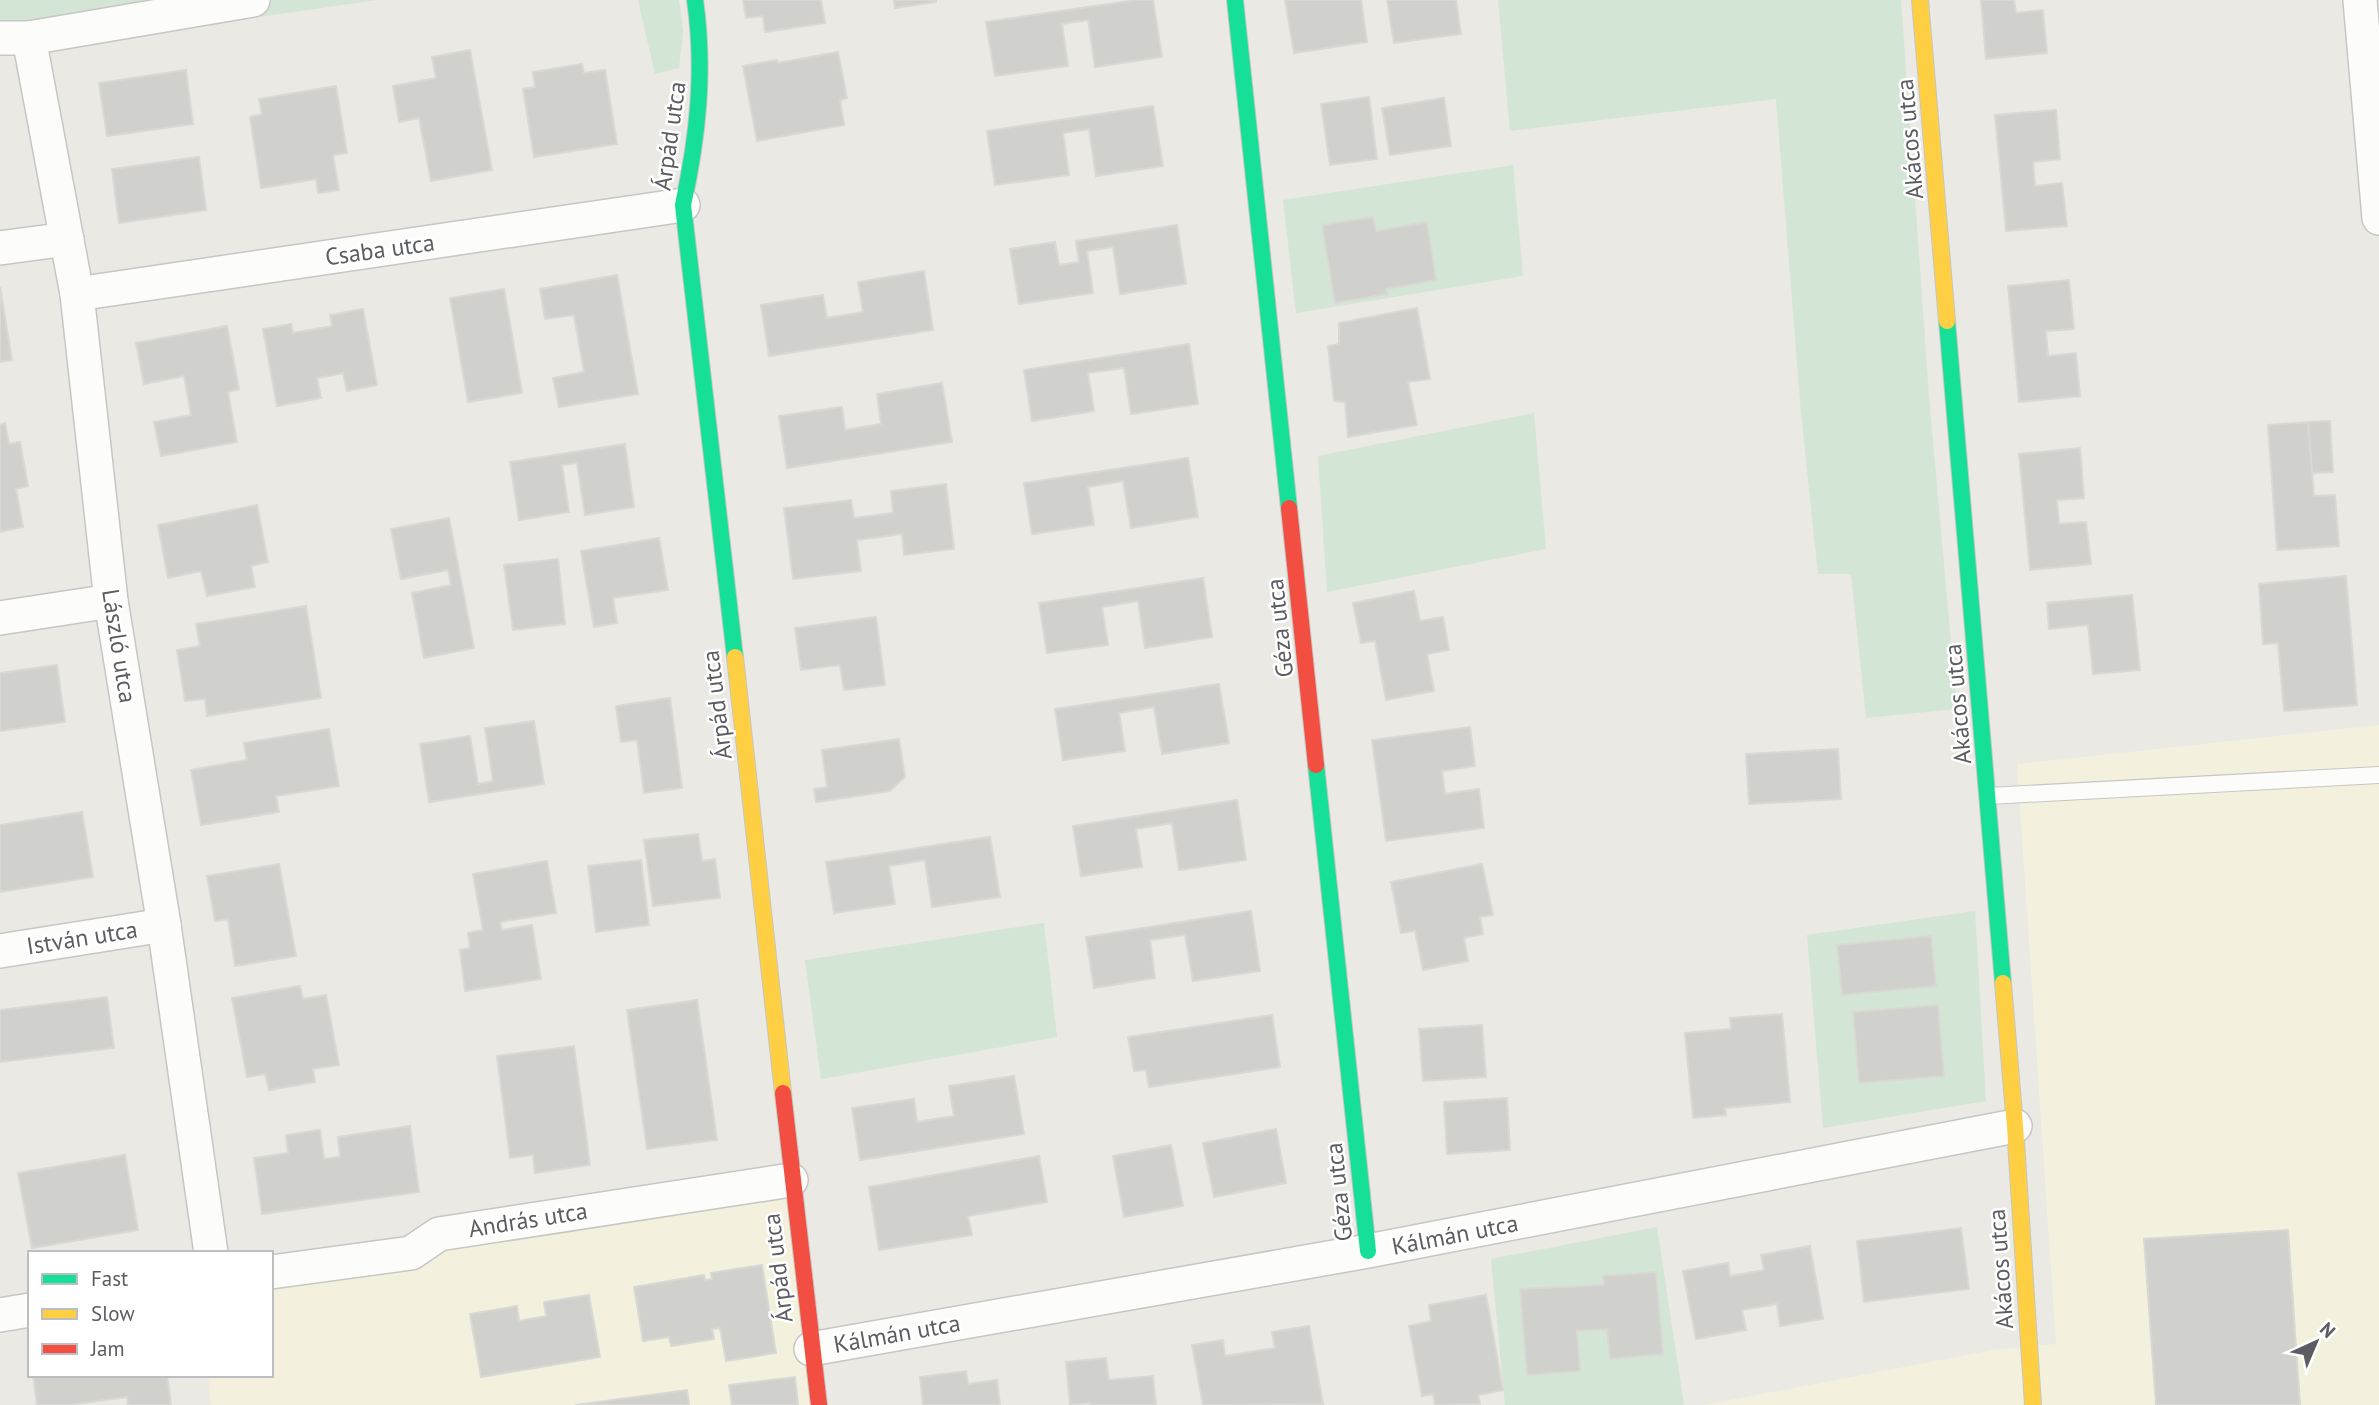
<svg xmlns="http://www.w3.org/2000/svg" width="2379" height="1405" font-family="'PT Sans',sans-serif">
	<rect width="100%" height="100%" fill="#eae9e4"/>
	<g fill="#f3f1de">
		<polygon points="2379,725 2379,1405 1704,1405 1998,1349 2056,1344 2017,764"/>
		<polygon points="791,1180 819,1405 211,1405 208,1375 271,1375 271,1272"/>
	</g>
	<g fill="#d3e5d4">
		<polygon points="0,0 377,0 58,46 0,48"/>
		<polygon points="638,0 679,0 683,31 679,68 655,74"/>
		<polygon points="1498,0 1901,0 1929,397 1957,709 1866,718 1851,574 1818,574 1801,413 1776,99 1510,131"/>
		<polygon points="1513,165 1523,276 1296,313 1283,200"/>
		<polygon points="1534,413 1546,549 1327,592 1318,456"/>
		<polygon points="1975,911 1986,1101 1823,1128 1807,935"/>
		<polygon points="1044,923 1057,1037 821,1079 805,960"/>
		<polygon points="1657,1227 1684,1405 1505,1405 1491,1259"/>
	</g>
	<g fill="#d0d0cd" stroke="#d9d8d4" stroke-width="2">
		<polygon points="743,0 821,0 825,23 765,32 763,16 746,18"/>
		<polygon points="894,0 936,0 936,2 895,8"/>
		<polygon points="1136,0 1153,0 1162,57 1095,67 1088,20 1062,24 1068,66 995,76 986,22"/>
		<polygon points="1285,0 1361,0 1367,42 1294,53"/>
		<polygon points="1387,0 1456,0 1461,34 1394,43"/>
		<polygon points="1981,0 2014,0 2016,13 2043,10 2047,53 1986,59"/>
		<polygon points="470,50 492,170 431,181 419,118 399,122 393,86 436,78 432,57"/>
		<polygon points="838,52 847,98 840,100 844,125 757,141 743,66 777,60 778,63"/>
		<polygon points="582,64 584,73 605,70 617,144 534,157 523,89 535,87 533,72"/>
		<polygon points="186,70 193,124 107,136 99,83"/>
		<polygon points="336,86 347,153 333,155 339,190 318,193 316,179 261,188 250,117 262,114 259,99"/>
		<polygon points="1369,97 1377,159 1330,165 1321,104"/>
		<polygon points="1444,98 1451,146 1390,155 1382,108"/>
		<polygon points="1153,106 1163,166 1096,176 1089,129 1063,133 1069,175 995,185 987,131"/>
		<polygon points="2056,110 2060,159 2033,162 2035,186 2062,183 2067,226 2006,231 1995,115"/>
		<polygon points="199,157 206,210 119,223 112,169"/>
		<polygon points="1373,217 1376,231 1427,222 1436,280 1386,289 1387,294 1335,303 1322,225"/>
		<polygon points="1177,225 1186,284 1120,294 1113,247 1087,251 1093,293 1019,304 1010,249 1055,242 1059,265 1079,262 1076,241"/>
		<polygon points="924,271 933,330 769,356 761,305 823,295 827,318 863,312 858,282"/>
		<polygon points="617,275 638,394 559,407 553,378 584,372 574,315 545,319 540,289"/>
		<polygon points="2069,280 2074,329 2046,331 2047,343 2048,356 2076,353 2080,396 2019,402 2008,286"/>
		<polygon points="0,287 12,360 0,362"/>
		<polygon points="504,289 522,393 468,402 450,298"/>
		<polygon points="1417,308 1430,379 1408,382 1417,425 1348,437 1345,402 1334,401 1328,346 1339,344 1339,323"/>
		<polygon points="363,309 377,385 347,391 343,373 329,376 317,378 321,398 277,406 263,329 291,324 293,333 332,326 330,315"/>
		<polygon points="227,326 239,389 228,392 237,442 161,456 154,422 191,415 184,376 144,384 136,343"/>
		<polygon points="1189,344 1198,404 1131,414 1124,368 1088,373 1094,411 1032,421 1024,370"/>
		<polygon points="942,383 952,442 787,468 779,416 842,407 845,430 881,424 877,394"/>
		<polygon points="2330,421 2333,472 2312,473 2308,422"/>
		<polygon points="2308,422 2314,496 2335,495 2339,546 2277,550 2268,425"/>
		<polygon points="5,423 9,444 20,442 28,486 16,489 23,527 0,532 0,425"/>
		<polygon points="625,444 634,507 585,515 577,463 562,465 569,512 519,520 510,462"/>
		<polygon points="2080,448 2084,498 2057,500 2059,524 2086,522 2091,564 2030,570 2019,454"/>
		<polygon points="1188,458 1198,517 1131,528 1123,481 1088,487 1094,525 1032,534 1024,483"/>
		<polygon points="946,484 954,549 904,555 902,534 857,540 861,571 793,579 784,508 851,500 854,518 893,513 891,491"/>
		<polygon points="257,505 268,562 251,566 255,587 207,596 201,571 168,578 158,525"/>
		<polygon points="449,518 474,648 424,658 412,593 451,585 448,570 401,579 391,529"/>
		<polygon points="659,538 668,590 613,598 617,623 594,627 581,551"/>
		<polygon points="558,559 565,624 513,630 504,565"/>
		<polygon points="2346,576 2357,705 2284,711 2278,643 2263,644 2259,584"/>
		<polygon points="1203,578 1212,637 1145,648 1138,601 1102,607 1108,645 1047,653 1039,603"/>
		<polygon points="1414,591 1420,621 1443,617 1449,650 1427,654 1434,691 1386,700 1375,641 1361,643 1353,603"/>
		<polygon points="2132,595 2140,670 2093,674 2088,625 2049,629 2047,603"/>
		<polygon points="306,606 321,698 207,716 205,699 185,701 177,650 200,646 196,624"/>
		<polygon points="876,617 885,685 844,690 840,665 801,670 795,628"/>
		<polygon points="57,665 65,722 0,731 0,673"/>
		<polygon points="1219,684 1229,743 1162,754 1154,707 1119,713 1125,751 1063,760 1055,709"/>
		<polygon points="670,698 682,788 644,793 637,740 621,742 616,706"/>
		<polygon points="534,721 544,784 429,802 420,744 470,736 478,784 493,781 485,728"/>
		<polygon points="1470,727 1475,766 1442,771 1445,794 1479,789 1484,828 1386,841 1372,740"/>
		<polygon points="329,729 339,786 276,796 279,812 201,825 191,770 247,760 244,743"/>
		<polygon points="899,739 905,777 890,791 816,802 814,789 827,787 822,750"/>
		<polygon points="1838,749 1841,799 1749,804 1746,754"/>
		<polygon points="1237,800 1246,860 1179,870 1172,823 1136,829 1142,867 1081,876 1073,826"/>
		<polygon points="82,812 93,877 0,892 0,825"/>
		<polygon points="698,834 702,861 715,859 720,898 653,906 644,840"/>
		<polygon points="990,837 1000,897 932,907 925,860 889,866 895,904 834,913 826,862"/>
		<polygon points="641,860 649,925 596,932 588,866"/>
		<polygon points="547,861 556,913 500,922 502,930 532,925 541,979 465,991 460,950 470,948 468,933 483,930 473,874"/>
		<polygon points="279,864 296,956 235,966 228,919 215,921 207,876"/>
		<polygon points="1482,864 1493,915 1480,917 1483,934 1464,938 1468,961 1423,970 1415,931 1401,933 1391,882"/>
		<polygon points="1251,911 1260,971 1193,981 1185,935 1150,940 1155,978 1094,988 1086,937"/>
		<polygon points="1931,936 1936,986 1842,995 1837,945"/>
		<polygon points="300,986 303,999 326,995 339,1065 313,1069 315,1082 269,1090 265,1074 247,1077 232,998"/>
		<polygon points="107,997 114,1048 0,1062 0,1010"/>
		<polygon points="697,1000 717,1140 647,1149 627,1010"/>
		<polygon points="1938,1005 1944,1076 1859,1083 1853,1012"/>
		<polygon points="1782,1014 1790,1102 1725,1108 1726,1115 1693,1118 1685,1033 1731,1029 1730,1018"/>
		<polygon points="1272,1015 1280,1067 1149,1087 1146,1070 1134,1071 1128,1037"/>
		<polygon points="1482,1025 1486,1077 1423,1081 1419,1029"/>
		<polygon points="574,1046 590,1165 535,1173 533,1155 510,1158 497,1056"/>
		<polygon points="1014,1076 1024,1134 860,1160 852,1108 914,1099 917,1122 954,1116 949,1086"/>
		<polygon points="1507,1098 1510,1150 1447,1154 1444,1102"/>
		<polygon points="410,1126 419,1192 262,1214 254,1158 288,1153 286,1135 320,1130 324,1159 340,1157 338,1137"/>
		<polygon points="1276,1129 1286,1183 1214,1197 1203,1143"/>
		<polygon points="1171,1145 1183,1206 1124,1217 1113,1156"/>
		<polygon points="125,1155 138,1230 32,1248 18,1173"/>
		<polygon points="1039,1156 1047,1202 968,1216 972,1235 879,1250 869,1187"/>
		<polygon points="1961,1228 1969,1289 1864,1302 1857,1241"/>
		<polygon points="2288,1230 2300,1405 2156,1405 2144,1239"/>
		<polygon points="1810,1246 1823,1319 1780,1326 1777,1304 1742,1310 1746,1330 1696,1339 1683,1271 1728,1263 1730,1276 1764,1270 1761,1255"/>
		<polygon points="762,1265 776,1353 726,1361 720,1328 712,1329 714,1339 671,1346 669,1337 643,1341 634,1287 704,1275 705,1280 712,1279 711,1273"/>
		<polygon points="1656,1272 1663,1354 1610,1359 1607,1329 1577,1331 1580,1371 1527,1375 1520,1289 1604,1285 1603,1276"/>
		<polygon points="589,1295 600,1357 481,1377 470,1314 517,1306 519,1321 546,1316 544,1302"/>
		<polygon points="1486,1295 1503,1390 1478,1395 1480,1404 1435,1405 1433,1394 1422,1396 1409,1326 1431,1321 1429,1305"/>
		<polygon points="1309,1326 1323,1404 1203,1405 1192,1345 1223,1340 1225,1356 1275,1348 1272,1332"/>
		<polygon points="1106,1358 1109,1380 1153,1376 1156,1405 1090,1405 1090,1403 1070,1405 1066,1362"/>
		<polygon points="966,1371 968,1384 997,1380 1000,1405 923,1405 920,1377"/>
		<polygon points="33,1375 167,1375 171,1405 128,1405 127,1397 69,1405 37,1405"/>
		<polygon points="795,1377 798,1405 732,1405 729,1385"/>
		<polygon points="687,1390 689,1405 575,1405"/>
	</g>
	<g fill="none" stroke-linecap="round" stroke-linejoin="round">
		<defs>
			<polyline id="lane" points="1988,796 2379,775"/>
			<g id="street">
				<polyline points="2360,0 2379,218"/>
				<polyline points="0,38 29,38 253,0"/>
				<polyline points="29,38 77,294 111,601 164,925 211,1253"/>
				<polyline points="0,248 67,239"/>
				<polyline points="77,294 683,205"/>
				<polyline points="0,618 111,601"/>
				<polyline points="0,951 164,925"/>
				<polyline points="271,1272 411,1253 439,1234 791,1180"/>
				<polyline points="0,1315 30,1310"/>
				<polyline points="811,1349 1368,1251 2015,1126"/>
			</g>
			<g id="fast">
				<path d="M695,0C705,70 698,136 683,205L735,657"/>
				<polyline points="1235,0 1289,508"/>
				<polyline points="1947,321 2003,983"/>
				<polyline points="1316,765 1368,1251"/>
			</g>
			<g id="slow">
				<polyline points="1920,0 1947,321"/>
				<polyline points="735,657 783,1093"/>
				<polyline points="2003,983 2015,1126 2033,1405"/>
			</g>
			<g id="jam">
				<polyline points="1289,508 1316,765"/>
				<polyline points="783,1093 819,1405"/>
			</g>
		</defs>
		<use href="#lane" stroke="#c7c6c5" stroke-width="18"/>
		<use href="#street" stroke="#c7c6c5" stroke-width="36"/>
		<use href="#fast" stroke="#c5c6c4" stroke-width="18"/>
		<use href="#slow" stroke="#c5c6c4" stroke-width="18"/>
		<use href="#jam" stroke="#c5c6c4" stroke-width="18"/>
		<use href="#lane" stroke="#fcfcfb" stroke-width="16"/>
		<use href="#street" stroke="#fcfcfb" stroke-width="33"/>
		<use href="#fast" stroke="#16e098" stroke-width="16"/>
		<use href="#slow" stroke="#ffcf43" stroke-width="16"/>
		<use href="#jam" stroke="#f24e42" stroke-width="16"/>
	</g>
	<g text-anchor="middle" stroke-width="5" stroke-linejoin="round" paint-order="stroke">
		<g font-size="24" fill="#5b5d62" stroke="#fff">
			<text transform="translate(670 136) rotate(-82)" y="8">Árpád utca</text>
			<text transform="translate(1910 139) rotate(-95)" y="8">Akácos utca</text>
			<text transform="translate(380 250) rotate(-8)" y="8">Csaba utca</text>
			<text transform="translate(1280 628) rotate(-96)" y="8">Géza utca</text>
			<text transform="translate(119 646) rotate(81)" y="8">László utca</text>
			<text transform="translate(1958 704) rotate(-95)" y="8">Akácos utca</text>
			<text transform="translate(717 705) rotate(-97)" y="8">Árpád utca</text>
			<text transform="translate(82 938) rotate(-9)" y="8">István utca</text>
			<text transform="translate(1339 1192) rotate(-96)" y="8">Géza utca</text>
			<text transform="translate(528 1220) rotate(-9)" y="8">András utca</text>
			<text transform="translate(1455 1235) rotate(-11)" y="8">Kálmán utca</text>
			<text transform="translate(778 1268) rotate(-97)" y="8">Árpád utca</text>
			<text transform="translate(2001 1269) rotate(-94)" y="8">Akácos utca</text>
			<text transform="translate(897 1334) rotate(-10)" y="8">Kálmán utca</text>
		</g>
	</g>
	<rect x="28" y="1251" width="245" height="126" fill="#ffffff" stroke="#bdbec0" stroke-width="2"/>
	<rect x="42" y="1274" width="35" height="10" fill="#16e098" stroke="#bdbec0" stroke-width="2"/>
	<text x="91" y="1286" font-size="21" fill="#5b5d62">Fast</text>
	<rect x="42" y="1309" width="35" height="10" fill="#ffcf43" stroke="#bdbec0" stroke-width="2"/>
	<text x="91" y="1321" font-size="21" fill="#5b5d62">Slow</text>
	<rect x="42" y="1344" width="35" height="10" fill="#f24e42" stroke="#bdbec0" stroke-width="2"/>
	<text x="91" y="1356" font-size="21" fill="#5b5d62">Jam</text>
	<g transform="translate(2316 1342) rotate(44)" stroke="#ffffff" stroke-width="5" paint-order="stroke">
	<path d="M0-5L12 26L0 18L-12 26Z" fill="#5b5d62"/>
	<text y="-10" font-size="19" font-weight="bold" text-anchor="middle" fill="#5b5d62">N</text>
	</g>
</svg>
